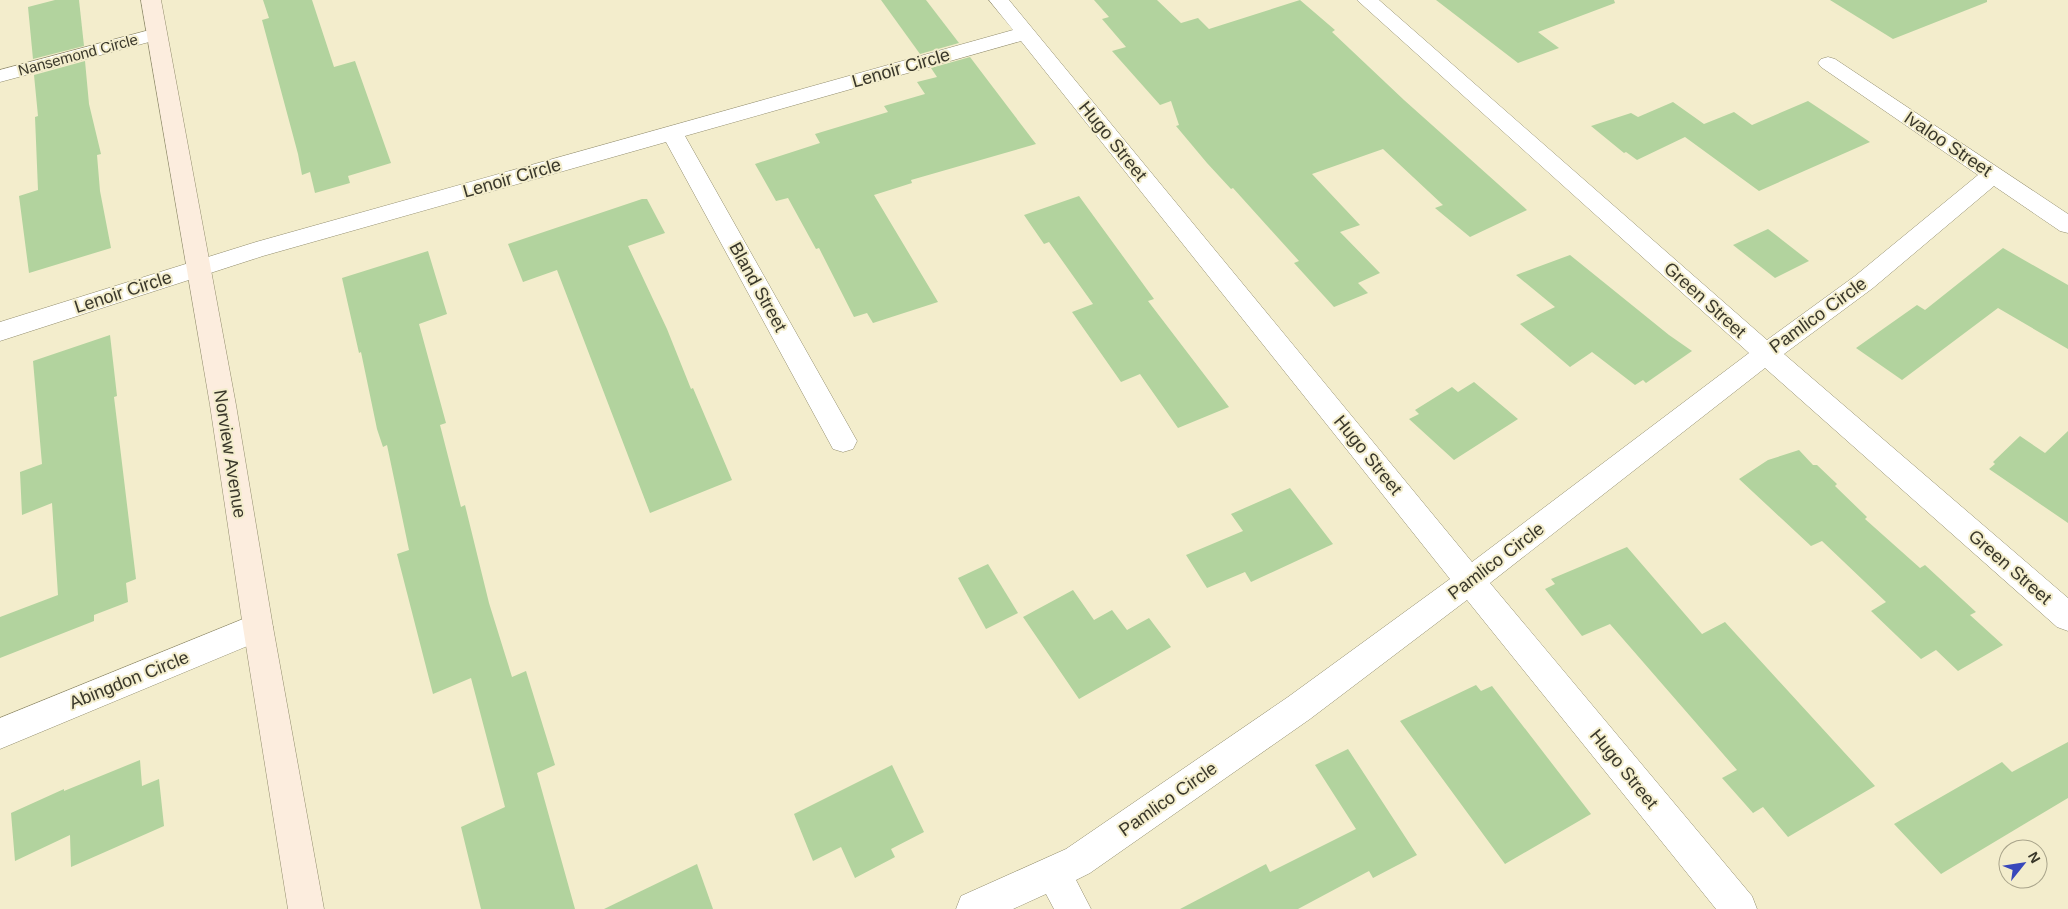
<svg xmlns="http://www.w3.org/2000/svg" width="2068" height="909" font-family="Helvetica,sans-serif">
	<rect width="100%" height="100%" fill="#f3edcc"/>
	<g fill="#b2d39e">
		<polygon points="55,0 79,0 84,46 33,59 28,7"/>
		<polygon points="263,0 312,0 334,67 355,61 391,163 348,176 350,183 315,193 310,172 302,175 298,154 262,20 269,18"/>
		<polygon points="881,0 926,0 959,43 920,54"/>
		<polygon points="1094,0 1157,0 1181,23 1198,18 1209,29 1300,0 1335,30 1332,32 1404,100 1527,210 1470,237 1435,208 1443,205 1383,149 1312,174 1360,225 1340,232 1380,273 1358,283 1368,293 1334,307 1294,263 1299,261 1233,188 1231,189 1207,163 1176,126 1179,125 1171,101 1160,105 1112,51 1126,47 1102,19 1109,17"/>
		<polygon points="1436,0 1614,0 1615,3 1538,32 1559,48 1518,63"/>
		<polygon points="1830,0 1987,0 1987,2 1893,39"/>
		<polygon points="970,57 1036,144 911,180 912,183 874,195 938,302 873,323 867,313 854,317 819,248 816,249 788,198 776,201 755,164 820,143 815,134 888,112 884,106 925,94 917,82 937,77 931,68"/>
		<polygon points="85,61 89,104 101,154 97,155 100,191 111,248 29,273 19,196 38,190 35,117 38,116 34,75"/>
		<polygon points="1808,101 1870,142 1759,191 1685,137 1637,160 1626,152 1624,153 1591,126 1631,113 1638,117 1673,102 1704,124 1734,112 1752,125"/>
		<polygon points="1079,196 1154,299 1148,301 1229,407 1178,428 1140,374 1121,382 1072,312 1093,304 1049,242 1044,244 1024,215"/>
		<polygon points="642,199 647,199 665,233 628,246 667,329 691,389 693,388 732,480 650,513 557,270 523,282 508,244"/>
		<polygon points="1768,229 1809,261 1775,278 1733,245"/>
		<polygon points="2003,248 2068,285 2068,349 1998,308 1902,380 1856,348 1917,305 1925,310"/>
		<polygon points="428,251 447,314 419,324 446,423 440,425 461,507 465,505 489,603 512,677 526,671 555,765 537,773 575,909 481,909 461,827 505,807 471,678 433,694 397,554 409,550 387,445 383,447 377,429 361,352 359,353 342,278"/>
		<polygon points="1570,255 1669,335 1692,351 1646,383 1643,380 1635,385 1592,352 1570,367 1520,324 1555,307 1516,275"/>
		<polygon points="110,335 117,396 114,397 136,579 126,583 128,602 94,615 94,621 0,658 0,617 58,595 52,503 22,515 20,472 42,464 33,361"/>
		<polygon points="1474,382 1518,419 1454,460 1409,419 1419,414 1415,410 1452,387 1458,392"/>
		<polygon points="2068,431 2068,523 1989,469 1995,464 1993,462 2020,436 2045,453"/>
		<polygon points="1799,450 1813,465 1817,465 1837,484 1835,486 1867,517 1865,519 1920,568 1925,565 1976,612 1970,615 2003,645 1958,671 1936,650 1921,659 1871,611 1886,602 1822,541 1811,546 1739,479 1768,460"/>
		<polygon points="1290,488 1333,544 1251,582 1245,572 1207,588 1186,555 1243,531 1231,514"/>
		<polygon points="1627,547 1702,634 1725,622 1875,786 1788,837 1763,807 1753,813 1722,778 1737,770 1610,624 1582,636 1545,589 1555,584 1551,579"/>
		<polygon points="988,564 1018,613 986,629 958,578"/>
		<polygon points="1073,590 1094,620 1112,610 1127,630 1149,618 1171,647 1079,699 1023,617"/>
		<polygon points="1476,685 1481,691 1492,686 1591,814 1505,864 1400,721"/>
		<polygon points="2068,742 2068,798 1941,874 1894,824 2002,762 2012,772"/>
		<polygon points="1348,749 1417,855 1373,878 1369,871 1298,909 1180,909 1266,864 1270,872 1356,829 1315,765"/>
		<polygon points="140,760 142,786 159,779 164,826 71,867 70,835 15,861 11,813 64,789 64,791"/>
		<polygon points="892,765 924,832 891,849 895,857 855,878 841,847 813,861 794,814"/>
		<polygon points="697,864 713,909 604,909"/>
	</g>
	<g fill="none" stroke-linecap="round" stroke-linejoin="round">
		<defs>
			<g id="street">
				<polygon points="989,0 1009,0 1472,562 1749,353 1357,0 1379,0 1767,340 1855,276 1978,175 1821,67 1818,63 1821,59 1828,57 1835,59 2068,214 2068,233 2060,231 1994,186 1873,288 1784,354 2068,598 2068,631 2057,627 1765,368 1490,583 1752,896 1757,909 1716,909 1467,600 1310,719 1090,873 1076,880 1091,909 1054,909 1046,894 1013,909 956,909 961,896 1066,849 1288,697 1450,579 1021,41 685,136 857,441 853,449 843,452 833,449 666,142 263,256 0,341 0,322 256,242 1013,30"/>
				<polygon points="157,28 164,30 167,34 164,38 0,82 0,70"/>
				<polygon points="258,613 269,617 273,627 269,637 0,749 0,718"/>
			</g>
			<polygon id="secondary" points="141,0 161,0 236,405 273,627 324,909 288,909 243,627 210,405"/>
		</defs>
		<use href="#street" stroke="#918c6d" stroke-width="1"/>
		<use href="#secondary" stroke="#918c6d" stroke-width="1"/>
		<use href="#street" fill="#fff" fill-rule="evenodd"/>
		<use href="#secondary" fill="#fcedde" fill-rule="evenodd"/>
	</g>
	<g text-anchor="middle" stroke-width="4" stroke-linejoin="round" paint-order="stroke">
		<g font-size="15" fill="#39372a" stroke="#f3edcc">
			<text transform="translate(78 55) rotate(-15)" y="5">Nansemond Circle</text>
		</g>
		<g font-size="18" fill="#39372a" stroke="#f3edcc">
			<text transform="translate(901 68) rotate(-16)" y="6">Lenoir Circle</text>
			<text transform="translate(1113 141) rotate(51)" y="6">Hugo Street</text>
			<text transform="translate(1948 144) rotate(34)" y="6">Ivaloo Street</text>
			<text transform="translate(512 178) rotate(-16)" y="6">Lenoir Circle</text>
			<text transform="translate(758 287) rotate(61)" y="6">Bland Street</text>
			<text transform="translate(123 292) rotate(-18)" y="6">Lenoir Circle</text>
			<text transform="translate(1705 300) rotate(42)" y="6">Green Street</text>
			<text transform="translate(1818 315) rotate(-36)" y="6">Pamlico Circle</text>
			<text transform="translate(230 454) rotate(81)" y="6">Norview Avenue</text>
			<text transform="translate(1368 455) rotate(51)" y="6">Hugo Street</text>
			<text transform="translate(1496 561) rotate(-37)" y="6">Pamlico Circle</text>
			<text transform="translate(2010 567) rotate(41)" y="6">Green Street</text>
			<text transform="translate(129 680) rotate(-22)" y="6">Abingdon Circle</text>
			<text transform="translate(1624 769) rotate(51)" y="6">Hugo Street</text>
			<text transform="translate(1168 799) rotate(-35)" y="6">Pamlico Circle</text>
		</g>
	</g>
	<g transform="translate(2023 864) rotate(60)"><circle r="24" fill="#f3edcc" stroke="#a9a48b"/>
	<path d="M0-4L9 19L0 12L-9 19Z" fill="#3848bb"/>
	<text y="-8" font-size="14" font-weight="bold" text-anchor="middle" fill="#39372a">N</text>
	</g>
</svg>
